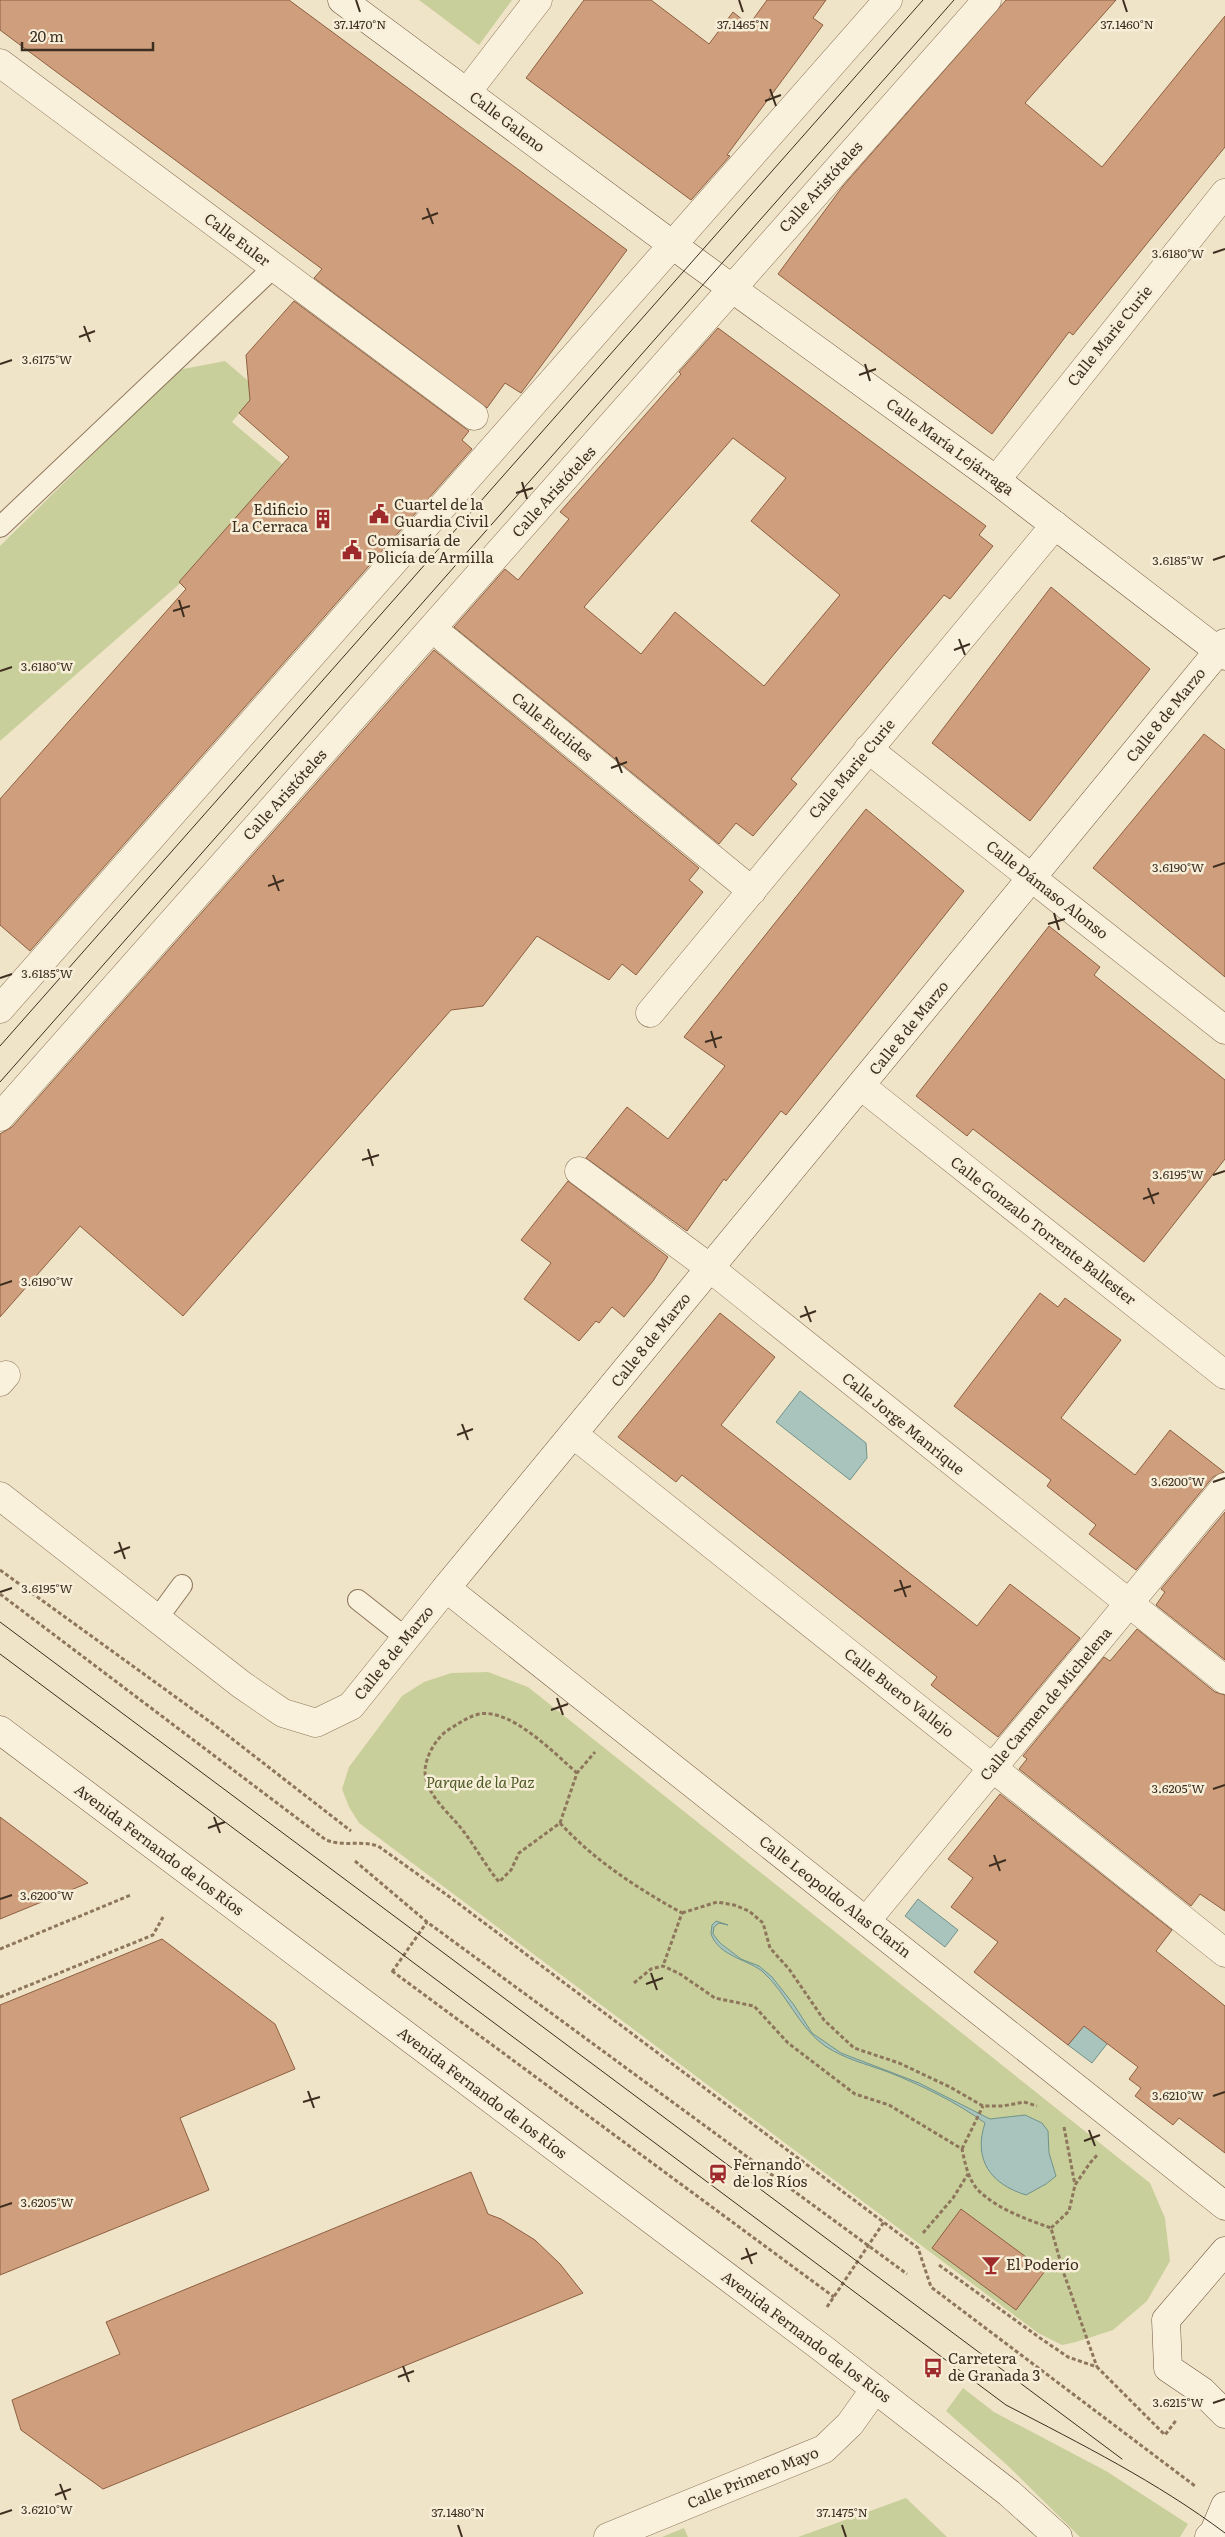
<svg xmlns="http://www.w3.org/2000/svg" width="1225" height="2537" font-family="Literata,serif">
	<rect width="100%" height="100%" fill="#f0e4c8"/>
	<g fill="#c9cf9b">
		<polygon points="419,0 512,0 479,45"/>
		<polygon points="225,361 259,390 232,422 282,464 184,580 0,741 0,546 178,370"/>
		<polygon points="488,1672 528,1687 1150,2183 1165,2218 1170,2261 1147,2301 1113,2330 1076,2342 1062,2345 1038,2333 359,1823 349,1807 342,1789 349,1767 402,1696 424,1682 451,1673"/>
		<polygon points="963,2388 994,2412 1106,2471 1188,2524 1180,2537 1080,2537 1006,2464 946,2411"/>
		<polygon points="906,2498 947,2537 798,2537"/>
		<polygon points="684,2528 688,2537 662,2537"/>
	</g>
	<g fill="#a9c4bc" stroke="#6f938a">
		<polygon points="800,1391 866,1443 867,1458 850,1480 776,1422"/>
		<polygon points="918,1899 958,1930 945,1947 905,1916"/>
		<path d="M716,1921L728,1925L719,1923L714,1927L713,1934L720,1943L741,1959L759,1966L772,1977L794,2005L812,2033L841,2053L919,2083L990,2119L1025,2115L1042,2123L1048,2131L1049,2153L1056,2176L1046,2184L1026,2195C990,2184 973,2159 985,2123C956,2102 921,2085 888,2072C866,2064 845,2059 825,2046C798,2027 787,1993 762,1971C746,1959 719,1956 711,1934L712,1925Z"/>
		<polygon points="1098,2007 1117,2031 1092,2063 1068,2045"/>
	</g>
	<g fill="#cf9f7d" stroke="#8d5f41" fill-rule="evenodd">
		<polygon points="0,0 289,0 627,250 521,393 505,383 487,408 314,278 322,269 0,30"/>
		<polygon points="584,0 651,0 709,44 733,12 749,25 767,0 826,0 813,18 823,25 727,155 730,156 691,200 526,78"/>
		<polygon points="1006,0 1116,0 1025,103 1102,167 1225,16 1225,147 1073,335 1069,332 992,434 778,274 843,186"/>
		<polygon points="294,301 469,431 462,440 472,449 30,951 0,925 0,799 186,589 179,582 289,457 239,413 250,400 246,355"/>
		<path d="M718,328L986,526L979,535L993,546L950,599L944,595L895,653L791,779L797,784L753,836L736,823L719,844L454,627L505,569L518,580L569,519L560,512L681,374L679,372ZM733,438L786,478L751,521L840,595L764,686L675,612L641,654L584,607Z"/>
		<polygon points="1051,587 1150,669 1030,821 932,743"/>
		<polygon points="434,650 699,868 689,880 703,892 636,975 622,964 609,980 537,936 483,1006 451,1010 183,1316 80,1226 0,1317 0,1134 12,1127"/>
		<polygon points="1204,734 1225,750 1225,977 1093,868"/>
		<polygon points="866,809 964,891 786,1115 781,1111 726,1181 724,1179 687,1231 586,1158 627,1107 668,1139 725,1066 684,1037"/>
		<polygon points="1049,926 1100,967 1094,975 1225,1080 1225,1159 1144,1262 973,1129 967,1136 916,1096"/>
		<polygon points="568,1181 668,1257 653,1281 624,1317 612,1307 599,1323 596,1321 579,1341 524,1299 551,1263 521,1240"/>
		<polygon points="1040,1293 1058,1307 1065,1298 1121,1340 1061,1418 1135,1475 1170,1430 1224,1472 1213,1477 1136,1570 1089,1534 1096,1525 1047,1486 1051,1480 954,1406"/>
		<polygon points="720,1313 775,1357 721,1425 977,1626 1010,1584 1080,1638 998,1737 931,1685 937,1677 682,1475 676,1482 618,1437"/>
		<polygon points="1225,1512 1225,1660 1156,1605 1165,1592 1161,1589"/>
		<polygon points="1137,1629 1215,1692 1225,1695 1225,1911 1200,1894 1191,1906 1019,1769 1027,1759 1023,1756 1104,1657 1110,1661"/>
		<polygon points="1000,1794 1172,1930 1156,1951 1225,2006 1225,2153 1179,2118 1173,2125 1135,2096 1141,2088 1129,2079 1138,2067 1084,2026 1068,2045 974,1972 998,1942 951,1907 973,1878 948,1859"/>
		<polygon points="0,1817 88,1883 0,1919"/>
		<polygon points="162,1939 275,2024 295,2069 180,2118 209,2190 0,2275 0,2005"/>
		<polygon points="471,2172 488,2214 501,2219 535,2240 560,2264 583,2293 103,2489 21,2430 12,2400 120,2354 106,2322"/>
		<polygon points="961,2209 1045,2271 1016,2310 932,2248"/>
	</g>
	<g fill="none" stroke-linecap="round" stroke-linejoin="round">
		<defs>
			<g id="lane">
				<polyline points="0,527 274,267"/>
				<polyline points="358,1600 406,1638"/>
				<polyline points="157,1619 182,1585"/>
			</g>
			<g id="street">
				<polyline points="0,63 474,416"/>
				<polyline points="467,92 538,0"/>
				<polyline points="996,480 1225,193"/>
				<polyline points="445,639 752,891"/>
				<polyline points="868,749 1225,1030"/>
				<polyline points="0,1009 888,0"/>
				<polyline points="650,1013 1055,525"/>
				<polyline points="861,1086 1225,1375"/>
				<polyline points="0,1117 987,0"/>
				<polyline points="579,1171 710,1268 1225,1680"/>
				<polyline points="0,1382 6,1375"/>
				<polyline points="573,1434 1225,1953"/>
				<polyline points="0,1496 242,1685 283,1713 316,1723 351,1706 446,1588"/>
				<polyline points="866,1921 1225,1487"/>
				<polyline points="608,2537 824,2449 850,2424 875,2389"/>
			</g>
			<g id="secondary">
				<polyline points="342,0 693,260 996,480 1225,656"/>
				<polyline points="1225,643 446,1588 1225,2206"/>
				<polyline points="0,1730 822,2348 1009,2493 1058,2537"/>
				<polyline points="1225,2251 1166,2320 1168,2368 1202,2391 1225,2414"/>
				<polyline points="1209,2537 1214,2532 1225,2506"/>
			</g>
		</defs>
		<use href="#lane" stroke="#8d765c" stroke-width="22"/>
		<use href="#street" stroke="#8d765c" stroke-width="29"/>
		<use href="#secondary" stroke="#6f573f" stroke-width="29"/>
		<g stroke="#8d765c" stroke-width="3" stroke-dasharray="4 2.5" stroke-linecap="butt">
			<polyline points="0,1570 213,1724 351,1831"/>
			<path d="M0,1594L326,1840C345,1847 359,1840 378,1846L447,1895L918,2248L931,2287L1195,2486"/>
			<path d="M577,1773C554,1753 511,1708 479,1714C467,1717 458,1724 448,1730C436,1738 425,1757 425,1772C426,1796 451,1814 464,1832C476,1848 486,1866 499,1882L511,1870L519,1853L560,1823C595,1861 637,1888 682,1913L663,1966"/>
			<polyline points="560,1823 577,1773 595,1752"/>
			<polyline points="355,1861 427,1922 907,2274"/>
			<polyline points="682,1913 717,1902 734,1905 749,1911 763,1923 770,1948 789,1969 824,2020 854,2048 899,2063 950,2087 983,2106 1003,2106 1024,2102 1037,2106"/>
			<polyline points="0,1949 131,1895"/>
			<polyline points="392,1971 834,2297"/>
			<polyline points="392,1972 427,1922"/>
			<path d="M634,1983L651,1969L663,1966L680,1974L715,1998L754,2006L788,2043L855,2094L889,2105L962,2149C965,2163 968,2179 978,2190C997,2209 1026,2219 1051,2228L1063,2271L1097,2367"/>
			<polyline points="0,1997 153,1935 163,1917"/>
			<polyline points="1064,2127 1075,2185"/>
			<polyline points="962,2149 983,2106"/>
			<polyline points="1051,2228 1069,2211 1075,2185 1090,2163 1098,2154"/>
			<polyline points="923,2233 953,2198 968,2174"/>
			<polyline points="939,2265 1040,2338 1068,2357 1097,2367 1165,2435 1177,2419"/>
			<polyline points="827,2307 884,2222"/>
		</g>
		<use href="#lane" stroke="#faf1dc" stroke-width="20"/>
		<use href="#street" stroke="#faf1dc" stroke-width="28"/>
		<use href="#secondary" stroke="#faf1dc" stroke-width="28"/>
		<g stroke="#3d2e20" stroke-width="1">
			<polyline points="0,1046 923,0"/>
			<polyline points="0,1082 954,0"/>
			<polyline points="0,1622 1122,2459"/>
			<path d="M0,1654L1006,2405C1081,2444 1157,2482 1225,2533"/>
		</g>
	</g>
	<path fill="none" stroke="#3d2e20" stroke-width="2" d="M356,0L360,12M739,0L743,12M1123,0L1127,12M770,89L776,106M765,101L781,95M427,208L433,224M422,219L438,213M1213,253L1225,249M84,326L90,342M79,337L95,331M0,364L12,360M865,364L870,381M859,375L876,369M522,482L527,499M516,493L533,488M1213,560L1225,556M179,600L184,617M173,611L190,606M959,639L965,655M954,650L970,644M0,671L12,667M616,757L622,773M611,768L627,762M1213,867L1225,863M273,875L279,891M268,886L284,880M1054,913L1059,930M1048,924L1065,919M0,978L12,974M711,1031L716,1048M705,1042L722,1037M368,1149L373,1166M362,1160L379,1155M1213,1175L1225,1171M1148,1188L1154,1204M1143,1199L1159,1193M0,1285L12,1281M805,1306L811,1322M800,1317L816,1311M462,1424L468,1440M457,1435L473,1429M1213,1482L1225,1478M119,1542L125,1559M114,1553L130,1547M900,1580L906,1597M894,1591L911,1586M0,1592L12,1588M557,1698L563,1715M551,1710L568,1704M1213,1789L1225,1785M214,1817L220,1833M208,1828L225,1822M994,1855L1000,1871M989,1866L1006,1860M0,1899L12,1895M651,1973L657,1990M646,1984L663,1978M308,2091L314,2108M1213,2096L1225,2092M303,2102L320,2097M1089,2130L1095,2146M1084,2141L1100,2135M0,2207L12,2203M746,2248L752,2264M741,2259L757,2253M403,2366L409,2382M398,2377L414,2371M1213,2403L1225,2399M60,2484L66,2500M55,2495L71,2489M0,2514L12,2510M458,2525L462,2537M842,2525L846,2537"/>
	<defs>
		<symbol id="civic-bare" viewBox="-9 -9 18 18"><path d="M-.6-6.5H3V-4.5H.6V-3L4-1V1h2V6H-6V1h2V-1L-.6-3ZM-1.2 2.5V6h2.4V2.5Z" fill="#9e2a2b" stroke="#f7eed8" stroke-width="2.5" paint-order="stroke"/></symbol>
		<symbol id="building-bare" viewBox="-9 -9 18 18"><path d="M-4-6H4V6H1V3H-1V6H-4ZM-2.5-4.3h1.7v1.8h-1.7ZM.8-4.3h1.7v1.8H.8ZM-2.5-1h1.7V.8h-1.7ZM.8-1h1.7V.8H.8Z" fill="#9e2a2b" stroke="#f7eed8" stroke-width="2.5" paint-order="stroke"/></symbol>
		<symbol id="station-bare" viewBox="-9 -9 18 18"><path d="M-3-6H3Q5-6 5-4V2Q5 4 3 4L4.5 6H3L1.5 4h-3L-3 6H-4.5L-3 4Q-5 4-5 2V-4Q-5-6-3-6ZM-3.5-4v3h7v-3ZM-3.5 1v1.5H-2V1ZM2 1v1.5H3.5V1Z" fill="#9e2a2b" stroke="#f7eed8" stroke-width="2.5" paint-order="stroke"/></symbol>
		<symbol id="bar-bare" viewBox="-9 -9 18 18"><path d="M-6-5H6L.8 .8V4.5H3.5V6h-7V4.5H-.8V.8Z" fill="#9e2a2b" stroke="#f7eed8" stroke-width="2.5" paint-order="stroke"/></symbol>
		<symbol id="bus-bare" viewBox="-9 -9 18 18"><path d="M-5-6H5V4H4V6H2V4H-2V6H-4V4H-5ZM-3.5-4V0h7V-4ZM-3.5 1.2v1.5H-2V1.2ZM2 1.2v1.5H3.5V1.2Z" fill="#9e2a2b" stroke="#f7eed8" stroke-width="2.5" paint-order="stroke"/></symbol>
	</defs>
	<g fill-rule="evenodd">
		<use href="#civic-bare" x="365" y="500" width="28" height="28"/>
		<use href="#building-bare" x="309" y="505" width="28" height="28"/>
		<use href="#civic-bare" x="338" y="536" width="28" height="28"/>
		<use href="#station-bare" x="704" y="2160" width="28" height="28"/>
		<use href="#bar-bare" x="977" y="2251" width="28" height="28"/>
		<use href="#bus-bare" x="919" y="2354" width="28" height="28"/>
	</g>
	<g text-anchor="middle" stroke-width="5" stroke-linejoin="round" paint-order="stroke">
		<g font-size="15" fill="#3d2e20" stroke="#f7eed8">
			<text transform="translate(507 122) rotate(37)" y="5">Calle Galeno</text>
			<text transform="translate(821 187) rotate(-48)" y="5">Calle Aristóteles</text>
			<text transform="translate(237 240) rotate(37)" y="5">Calle Euler</text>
			<text transform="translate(1110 336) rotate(-51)" y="5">Calle Marie Curie</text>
			<text transform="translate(950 447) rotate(36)" y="5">Calle María Lejárraga</text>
			<text transform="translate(554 492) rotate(-48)" y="5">Calle Aristóteles</text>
			<text transform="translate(1166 715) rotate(-51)" y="5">Calle 8 de Marzo</text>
			<text transform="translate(552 727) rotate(39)" y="5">Calle Euclides</text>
			<text transform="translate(852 769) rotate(-50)" y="5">Calle Marie Curie</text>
			<text transform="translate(285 795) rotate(-48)" y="5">Calle Aristóteles</text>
			<text transform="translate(1047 890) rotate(38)" y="5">Calle Dámaso Alonso</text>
			<text transform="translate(909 1028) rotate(-51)" y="5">Calle 8 de Marzo</text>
			<text transform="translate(1043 1231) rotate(38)" y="5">Calle Gonzalo Torrente Ballester</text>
			<text transform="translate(651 1340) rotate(-51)" y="5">Calle 8 de Marzo</text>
			<text transform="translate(903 1424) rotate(39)" y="5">Calle Jorge Manrique</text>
			<text transform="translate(394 1653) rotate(-51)" y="5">Calle 8 de Marzo</text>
			<text transform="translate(899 1693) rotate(38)" y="5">Calle Buero Vallejo</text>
			<text transform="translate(1046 1704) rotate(-50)" y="5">Calle Carmen de Michelena</text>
			<text transform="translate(159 1850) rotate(37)" y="5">Avenida Fernando de los Ríos</text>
			<text transform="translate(835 1897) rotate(38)" y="5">Calle Leopoldo Alas Clarín</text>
			<text transform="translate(482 2093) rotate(37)" y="5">Avenida Fernando de los Ríos</text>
			<text transform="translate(806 2337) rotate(37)" y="5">Avenida Fernando de los Ríos</text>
			<text transform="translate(753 2478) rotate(-22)" y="5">Calle Primero Mayo</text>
		</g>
		<g font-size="15" fill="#3d2e20" stroke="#f7eed8" text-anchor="start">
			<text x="394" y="510">Cuartel de la<tspan x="394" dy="17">Guardia Civil</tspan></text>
			<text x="308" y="515" text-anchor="end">Edificio<tspan x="308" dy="17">La Cerraca</tspan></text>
			<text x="367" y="546">Comisaría de<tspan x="367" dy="17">Policía de Armilla</tspan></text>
			<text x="733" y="2170">Fernando<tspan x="733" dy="17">de los Ríos</tspan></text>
			<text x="1006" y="2270">El Poderío</text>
			<text x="948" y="2364">Carretera<tspan x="948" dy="17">de Granada 3</tspan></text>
		</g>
		<g font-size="15" font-style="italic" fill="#4d5a26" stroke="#f7eed8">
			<text x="480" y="1788">Parque de la Paz</text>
		</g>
	</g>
	<g font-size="12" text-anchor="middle" fill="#3d2e20" stroke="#f7eed8" stroke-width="5" stroke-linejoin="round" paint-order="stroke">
		<text x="743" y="29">37.1465°N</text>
		<text x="360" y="29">37.1470°N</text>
		<text x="1127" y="29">37.1460°N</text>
		<text x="1178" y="258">3.6180°W</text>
		<text x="47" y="364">3.6175°W</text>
		<text x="1178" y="565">3.6185°W</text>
		<text x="47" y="671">3.6180°W</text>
		<text x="1178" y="872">3.6190°W</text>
		<text x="47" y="978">3.6185°W</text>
		<text x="1178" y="1179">3.6195°W</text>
		<text x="47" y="1286">3.6190°W</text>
		<text x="1178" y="1486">3.6200°W</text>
		<text x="47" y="1593">3.6195°W</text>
		<text x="1178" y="1793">3.6205°W</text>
		<text x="47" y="1900">3.6200°W</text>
		<text x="1178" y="2100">3.6210°W</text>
		<text x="47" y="2207">3.6205°W</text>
		<text x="1178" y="2407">3.6215°W</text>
		<text x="47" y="2514">3.6210°W</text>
		<text x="458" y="2517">37.1480°N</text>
		<text x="842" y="2517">37.1475°N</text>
	</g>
	<path d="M22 42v8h131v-8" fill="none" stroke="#3d2e20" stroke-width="2.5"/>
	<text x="30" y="42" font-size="15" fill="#3d2e20" stroke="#f7eed8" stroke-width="4" paint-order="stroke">20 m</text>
</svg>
